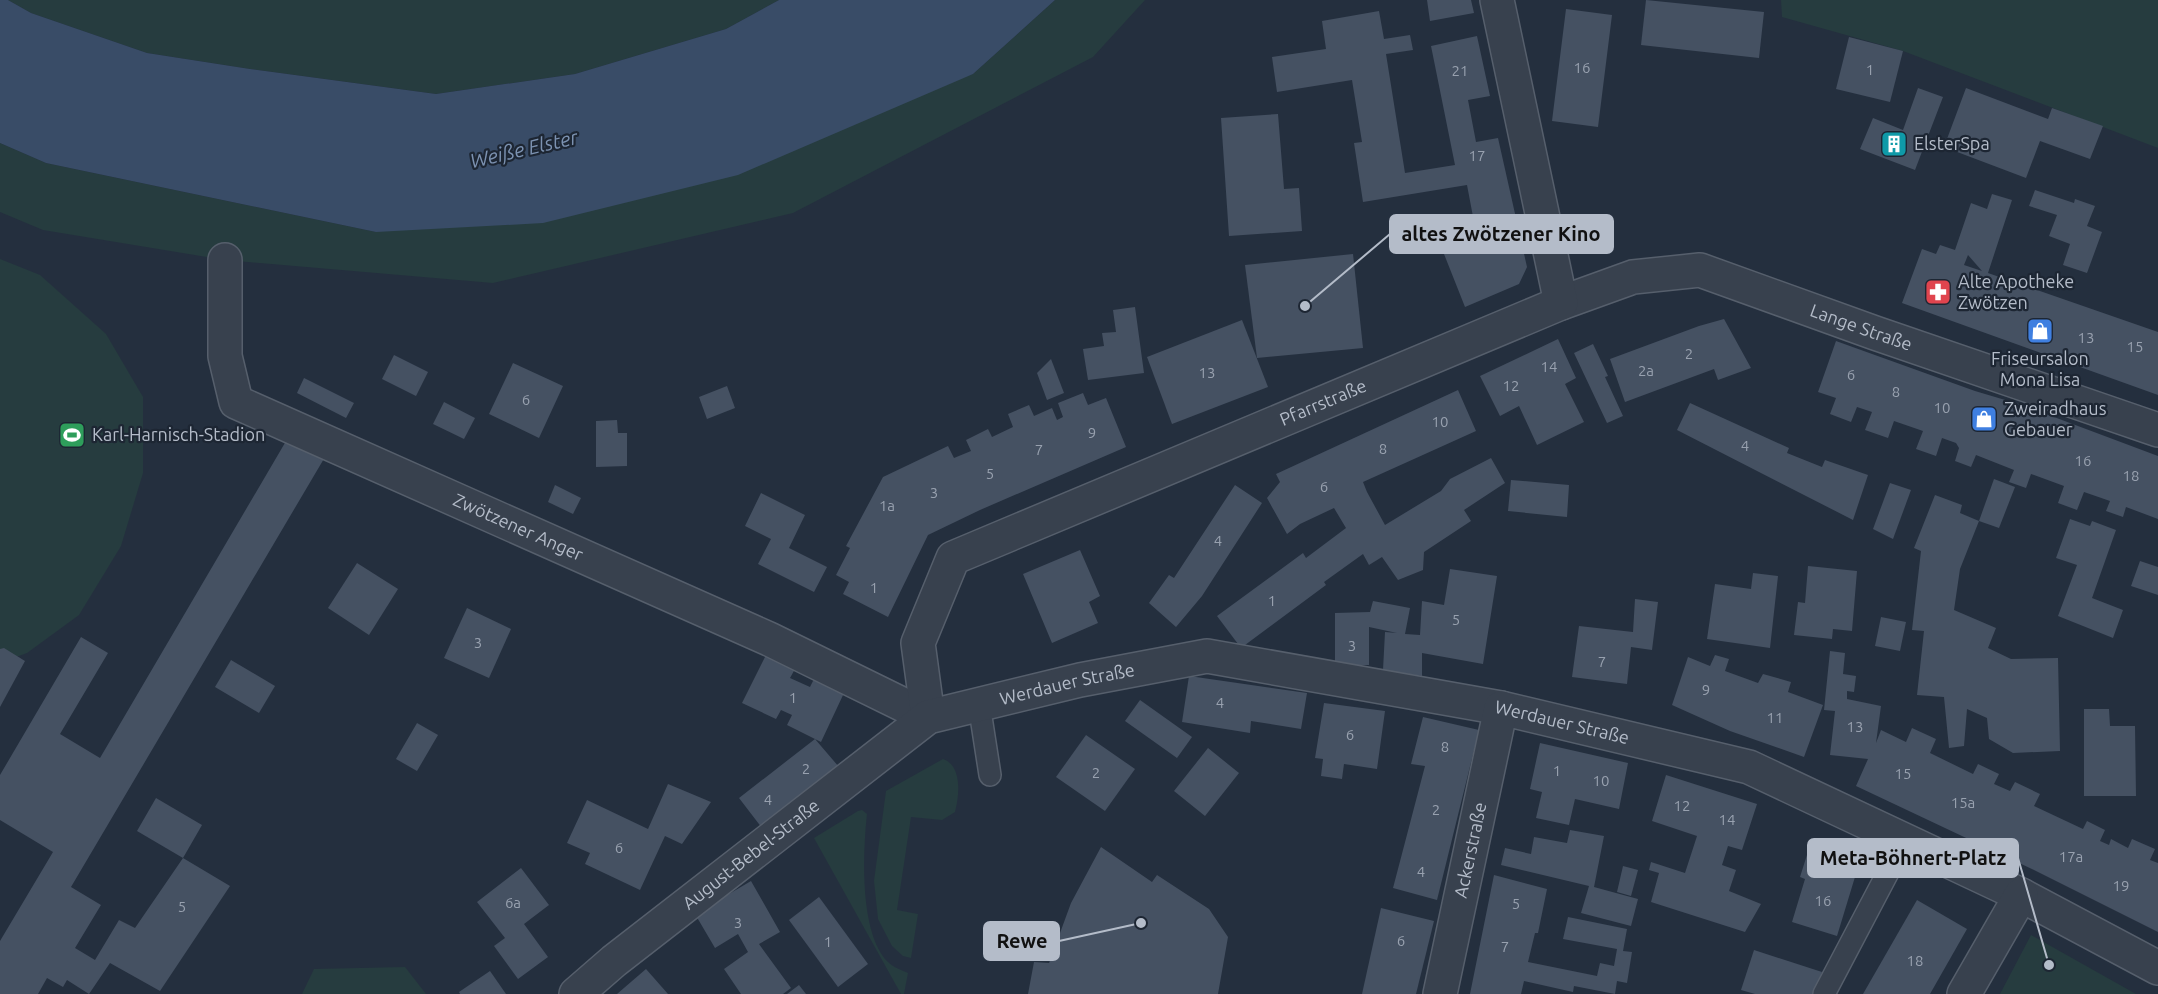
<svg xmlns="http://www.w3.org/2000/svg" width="2158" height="994" font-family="Ubuntu,sans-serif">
	<rect width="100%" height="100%" fill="#242f3e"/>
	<g fill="#263c3f">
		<polygon points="8,0 779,0 726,29 575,74 436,94 250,69 147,53 31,13"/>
		<polygon points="1055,0 1145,0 1093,57 793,213 493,283 225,260 43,230 0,212 0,143 46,163 376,232 973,74"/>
		<polygon points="1781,0 2158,0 2158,148 1903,51 1782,17"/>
		<polygon points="0,259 40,275 106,334 143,397 143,473 121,546 79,615 27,653 0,663"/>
		<path d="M943,759C963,766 959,797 955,812L942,820L911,817L897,910L918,914L911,958L903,956L892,946L878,919L874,881L886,791Z"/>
		<path d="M862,810L867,814C863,851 859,933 888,962C893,967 901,970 908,973L904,994H901L814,838L858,811Z"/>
		<polygon points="2031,935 2136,994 2000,994"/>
		<polygon points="405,967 426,994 302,994 314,969"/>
	</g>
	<polygon fill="#394c67" points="0,0 8,0 31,13 147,53 250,69 436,94 575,74 726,29 779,0 1055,0 973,74 738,175 543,223 376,232 46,163 0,143"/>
	<g fill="#455162" fill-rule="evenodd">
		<polygon points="1427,0 1471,0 1474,13 1430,21"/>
		<polygon points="1646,0 1764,12 1759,58 1641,45"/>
		<polygon points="1566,9 1612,15 1598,127 1552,121"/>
		<polygon points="1379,11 1384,39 1410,35 1413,50 1386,54 1405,173 1455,165 1431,46 1477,36 1490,96 1468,100 1476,142 1498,138 1527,267 1519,284 1465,307 1444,254 1478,243 1467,185 1363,202 1354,143 1362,142 1352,80 1277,92 1272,57 1326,49 1322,21"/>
		<polygon points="1849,37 1903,51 1890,102 1836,89"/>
		<polygon points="1918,88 1943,97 1915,170 1860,149 1873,118 1903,130"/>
		<polygon points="1966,88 2048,119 2052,108 2103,126 2090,159 2040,141 2026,178 1944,147"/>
		<polygon points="1278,114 1284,189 1299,188 1302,231 1229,236 1221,118"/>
		<polygon points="2035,190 2074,203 2075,199 2095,206 2087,226 2102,232 2087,273 2063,265 2070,244 2049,236 2057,215 2029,206"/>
		<path d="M1992,194L2012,200L1988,273L2158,332V395L1902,303L1922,249L1936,254L1940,245L1955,250L1971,203L1987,209ZM1968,255L1982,271L1964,265Z"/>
		<polygon points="1353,254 1363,348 1257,358 1245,265"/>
		<polygon points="1135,307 1144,373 1088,380 1083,349 1104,346 1102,333 1116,332 1113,310"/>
		<polygon points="1724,319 1751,368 1718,380 1714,369 1625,402 1610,359 1699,326"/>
		<polygon points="1242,320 1268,387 1172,424 1147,357"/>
		<polygon points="1558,339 1576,378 1565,384 1584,422 1537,445 1519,406 1500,416 1480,376"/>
		<polygon points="1836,341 1975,391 2022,405 2158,456 2158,519 2126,507 2123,517 2106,511 2110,501 2084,492 2077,510 2058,503 2064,486 2031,474 2026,488 2009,482 2014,470 1976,455 1971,467 1955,461 1959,448 1956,443 1942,438 1936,456 1916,449 1923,431 1894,421 1888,438 1865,430 1872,412 1857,407 1851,422 1830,414 1836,398 1818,392"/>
		<polygon points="1593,344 1608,376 1605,377 1623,416 1607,423 1574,353"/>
		<polygon points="394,355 428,372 416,396 382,379"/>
		<polygon points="1051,359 1064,393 1047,400 1037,373"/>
		<polygon points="513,363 563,386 539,438 489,414"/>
		<polygon points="304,378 354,403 346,418 297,393"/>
		<polygon points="727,386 735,408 707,419 699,397"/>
		<polygon points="1458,390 1476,431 1363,482 1367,492 1385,525 1441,491 1450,479 1491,458 1505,483 1464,510 1471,521 1424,552 1423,570 1398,580 1382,557 1369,565 1363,554 1324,582 1326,585 1241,648 1217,616 1303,553 1306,558 1346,528 1334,508 1300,524 1287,534 1267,498 1280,482 1276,474"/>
		<polygon points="1083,393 1088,405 1106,398 1126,447 980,510 928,535 888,617 843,594 849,582 836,575 850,548 846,546 883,477 948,446 954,458 971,451 966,440 988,429 992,437 1013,427 1008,414 1029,405 1034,416 1052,408 1057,420 1063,417 1058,403"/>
		<polygon points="444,402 475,418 464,439 433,424"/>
		<polygon points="1690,403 1789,448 1787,453 1822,467 1825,460 1868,475 1853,520 1677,430"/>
		<polygon points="617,420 618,433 627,433 627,466 596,467 596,421"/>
		<polygon points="289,436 325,457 71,887 101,905 75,948 95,960 119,920 135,928 183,858 230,886 160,991 110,963 89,994 67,980 63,987 47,978 38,994 0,994 0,941 53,852 0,820 0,775 81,637 108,653 60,734 100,758"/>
		<polygon points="1994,479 2015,487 1999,528 1979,521"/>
		<polygon points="1511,480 1569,485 1567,517 1508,511"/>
		<polygon points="1890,483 1911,490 1893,539 1873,529"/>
		<polygon points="555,485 581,498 573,514 548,502"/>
		<polygon points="1235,485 1262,503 1202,596 1176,627 1149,603 1169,575 1174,578"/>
		<polygon points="761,493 805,515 789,548 827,567 814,592 758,564 771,539 745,526"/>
		<polygon points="1935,495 1962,505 1960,513 1979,521 1960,569 1954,610 1996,628 1988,648 2011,659 2058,658 2060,751 2013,753 1989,739 1987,718 1967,709 1964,746 1949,748 1944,697 1917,695 1924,631 1912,630 1921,551 1914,548"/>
		<polygon points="2070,519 2090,526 2092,521 2116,530 2092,598 2123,610 2113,638 2058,616 2077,565 2056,558"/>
		<polygon points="1080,550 1100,596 1089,602 1098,623 1052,643 1023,574"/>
		<polygon points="2140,561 2158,567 2158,595 2131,586"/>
		<polygon points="357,563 398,589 369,635 328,608"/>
		<polygon points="1808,566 1857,571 1852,631 1833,629 1832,639 1794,635 1798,602 1805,603"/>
		<polygon points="1450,569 1497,576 1483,664 1422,653 1422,676 1383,670 1385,632 1397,633 1369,627 1369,665 1335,665 1335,613 1370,612 1373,601 1410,608 1405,634 1420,635 1422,601 1444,605"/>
		<polygon points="1753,573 1778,576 1770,648 1707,639 1715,584 1751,589"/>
		<polygon points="1635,599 1658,602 1652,650 1631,647 1627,684 1572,677 1579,626 1633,632"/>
		<polygon points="467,608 511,629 489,678 444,658"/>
		<polygon points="1881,617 1906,622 1900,651 1875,646"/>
		<polygon points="4,648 25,661 0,707 0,649"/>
		<polygon points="1830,651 1845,653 1843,674 1856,676 1854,692 1847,691 1847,699 1881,706 1876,743 1881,730 1906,742 1912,728 1936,739 1930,753 1973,774 1978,764 1999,774 1994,784 2010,791 2015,782 2040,794 2034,806 2083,829 2087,821 2105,830 2100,841 2109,845 2111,839 2128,848 2132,839 2155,849 2150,860 2158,863 2158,932 2034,870 1856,786 1868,759 1830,755 1835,711 1824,710"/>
		<polygon points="766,655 795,669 790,678 810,687 814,679 844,693 821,742 815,739 839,767 762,828 739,798 815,739 787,725 792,715 781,710 776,719 742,703"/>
		<polygon points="1715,655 1729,659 1725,671 1758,683 1763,674 1791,682 1788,692 1823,705 1804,757 1730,731 1672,705 1688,657 1710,666"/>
		<polygon points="231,660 275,686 259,713 215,687"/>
		<polygon points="1189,676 1307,693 1301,729 1251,721 1250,733 1182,722"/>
		<polygon points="1140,700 1192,737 1177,758 1125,721"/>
		<polygon points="1324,703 1385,711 1377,769 1344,764 1342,779 1321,776 1323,759 1315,758"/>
		<polygon points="2084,709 2109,709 2110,726 2135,726 2136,796 2084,796"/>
		<polygon points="1423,717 1479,730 1437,900 1393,888 1425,766 1411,764"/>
		<polygon points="417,723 438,735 417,771 396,759"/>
		<polygon points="1086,735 1135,769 1105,811 1056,777"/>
		<polygon points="1540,743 1628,763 1619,809 1575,799 1569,825 1536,818 1542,792 1530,789"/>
		<polygon points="1208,748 1239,773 1205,816 1174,791"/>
		<polygon points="1666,775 1757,804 1742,850 1728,846 1722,865 1736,870 1729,891 1761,904 1745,932 1651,902 1659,873 1649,870 1651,862 1685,873 1697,836 1652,821"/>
		<polygon points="668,784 711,802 682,844 665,836 640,890 585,864 590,853 567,843 587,800 648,829"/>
		<polygon points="156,798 202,825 183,858 137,831"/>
		<polygon points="1570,830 1604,836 1594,887 1638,899 1631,926 1581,913 1589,886 1501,865 1505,848 1531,854 1534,837 1567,843"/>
		<polygon points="1812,839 1862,854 1837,936 1792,922 1805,879 1800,877"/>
		<polygon points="1101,847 1152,882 1157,875 1209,909 1228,937 1218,994 1028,994 1034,962 1049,963 1071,903"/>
		<polygon points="1623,866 1638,870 1631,896 1617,892"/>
		<polygon points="521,868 549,905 524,924 548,957 518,979 494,946 505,938 477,902"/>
		<polygon points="1494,875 1547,889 1538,933 1535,933 1528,962 1597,976 1600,963 1614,966 1617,949 1563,939 1568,917 1627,929 1623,951 1632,952 1627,983 1617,981 1615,994 1574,986 1573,992 1524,981 1521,994 1470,994"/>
		<polygon points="751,881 780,932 759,944 791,988 783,994 741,994 724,969 748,952 738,934 715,948 695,914"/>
		<polygon points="819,897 868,964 838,987 789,920"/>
		<polygon points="1917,900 1967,929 1930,994 1863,994"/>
		<polygon points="1381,908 1434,921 1416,994 1362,994"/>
		<polygon points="1754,950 1822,972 1815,994 1755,994 1741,990"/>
		<polygon points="646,969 668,994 617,994"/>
		<polygon points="490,971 506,994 460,994 459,992"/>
		<polygon points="799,985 806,994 787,994"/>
	</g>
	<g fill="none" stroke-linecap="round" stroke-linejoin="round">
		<defs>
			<g id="lane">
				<polyline points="979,704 990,775"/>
				<polyline points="1824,994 1905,840"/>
			</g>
			<g id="street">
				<path id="s1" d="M225,260V356L236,402L769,639L928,717"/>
				<path id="s2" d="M1561,303L1633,277L1700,270L1875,333L2158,430"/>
				<path id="s3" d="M928,717L918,643L953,558L1561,303L1497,0"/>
				<path id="s4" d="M576,994L614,961L928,717L1080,680L1207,656L1501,708L1749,767L2021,895L2158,968"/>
				<path id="s5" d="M1440,994L1501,708"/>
				<polyline points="1964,994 2021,895"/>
			</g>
		</defs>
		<use href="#lane" stroke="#565f6c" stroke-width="24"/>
		<use href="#street" stroke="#565f6c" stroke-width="36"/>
		<use href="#lane" stroke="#38414e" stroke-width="21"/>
		<use href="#street" stroke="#38414e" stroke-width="33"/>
	</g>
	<defs>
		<symbol id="building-square" viewBox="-11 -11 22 22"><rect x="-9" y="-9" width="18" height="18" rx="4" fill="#0f9aa8" stroke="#1d2633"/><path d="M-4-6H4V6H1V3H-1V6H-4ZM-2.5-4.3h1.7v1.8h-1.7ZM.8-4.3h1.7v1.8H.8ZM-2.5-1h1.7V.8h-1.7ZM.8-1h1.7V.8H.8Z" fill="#fff"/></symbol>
		<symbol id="pharmacy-square" viewBox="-11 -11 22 22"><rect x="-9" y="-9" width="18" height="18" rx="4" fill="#e0444e" stroke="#1d2633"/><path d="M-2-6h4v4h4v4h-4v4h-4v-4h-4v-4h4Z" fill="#fff"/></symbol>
		<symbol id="shop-square" viewBox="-11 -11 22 22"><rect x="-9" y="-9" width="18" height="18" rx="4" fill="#3f7fe0" stroke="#1d2633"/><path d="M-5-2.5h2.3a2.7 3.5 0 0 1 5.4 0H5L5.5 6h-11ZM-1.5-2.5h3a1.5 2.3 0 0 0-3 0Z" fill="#fff"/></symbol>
		<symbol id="stadium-square" viewBox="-11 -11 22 22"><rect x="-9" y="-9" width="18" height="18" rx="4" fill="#2e9e5b" stroke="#1d2633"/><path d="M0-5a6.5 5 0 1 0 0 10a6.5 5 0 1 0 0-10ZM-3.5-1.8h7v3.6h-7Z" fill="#fff"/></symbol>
	</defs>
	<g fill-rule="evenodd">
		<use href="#building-square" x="1879" y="129" width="30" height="30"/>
		<use href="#pharmacy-square" x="1923" y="277" width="30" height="30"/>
		<use href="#shop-square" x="2025" y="316" width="30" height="30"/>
		<use href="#shop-square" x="1969" y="404" width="30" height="30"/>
		<use href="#stadium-square" x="57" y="420" width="30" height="30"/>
	</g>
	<g text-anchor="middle" stroke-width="4.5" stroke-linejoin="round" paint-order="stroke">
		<g font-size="15" fill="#98a1af">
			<text x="1582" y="73">16</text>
			<text x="1870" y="75">1</text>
			<text x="1460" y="76">21</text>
			<text x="1477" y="161">17</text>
			<text x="2086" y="343">13</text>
			<text x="2135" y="352">15</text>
			<text x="1689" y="359">2</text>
			<text x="1549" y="372">14</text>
			<text x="1646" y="376">2a</text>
			<text x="1207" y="378">13</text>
			<text x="1851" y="380">6</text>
			<text x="1511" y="391">12</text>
			<text x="1896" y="397">8</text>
			<text x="526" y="405">6</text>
			<text x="1942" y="413">10</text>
			<text x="1440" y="427">10</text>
			<text x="1092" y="438">9</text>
			<text x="1745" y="451">4</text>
			<text x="1383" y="454">8</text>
			<text x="1039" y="455">7</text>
			<text x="2083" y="466">16</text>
			<text x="990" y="479">5</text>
			<text x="2131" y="481">18</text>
			<text x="1324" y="492">6</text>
			<text x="934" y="498">3</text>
			<text x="887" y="511">1a</text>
			<text x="1218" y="546">4</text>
			<text x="874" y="593">1</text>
			<text x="1272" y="606">1</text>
			<text x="1456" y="625">5</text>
			<text x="478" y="648">3</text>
			<text x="1352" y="651">3</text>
			<text x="1602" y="667">7</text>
			<text x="1706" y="695">9</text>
			<text x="793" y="703">1</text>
			<text x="1220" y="708">4</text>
			<text x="1775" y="723">11</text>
			<text x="1855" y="732">13</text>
			<text x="1350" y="740">6</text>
			<text x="1445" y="752">8</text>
			<text x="806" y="774">2</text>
			<text x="1557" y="776">1</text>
			<text x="1096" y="778">2</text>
			<text x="1903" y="779">15</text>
			<text x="1601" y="786">10</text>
			<text x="768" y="805">4</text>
			<text x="1963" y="808">15a</text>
			<text x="1682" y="811">12</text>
			<text x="1436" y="815">2</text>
			<text x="1727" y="825">14</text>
			<text x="619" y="853">6</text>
			<text x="2071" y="862">17a</text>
			<text x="1421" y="877">4</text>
			<text x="2121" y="891">19</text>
			<text x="1823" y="906">16</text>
			<text x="513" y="908">6a</text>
			<text x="1516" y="909">5</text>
			<text x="182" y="912">5</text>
			<text x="738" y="928">3</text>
			<text x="1401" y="946">6</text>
			<text x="828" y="947">1</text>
			<text x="1505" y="952">7</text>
			<text x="1915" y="966">18</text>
		</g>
		<g font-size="18" fill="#b4bcc9" stroke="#1d2633" text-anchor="start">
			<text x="1914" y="150">ElsterSpa</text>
			<text x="1958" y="288">Alte Apotheke<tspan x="1958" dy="21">Zwötzen</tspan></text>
			<text x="2040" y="365" text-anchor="middle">Friseursalon<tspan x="2040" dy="21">Mona Lisa</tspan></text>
			<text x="2004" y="415">Zweiradhaus<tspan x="2004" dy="21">Gebauer</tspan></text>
			<text x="92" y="441">Karl-Harnisch-Stadion</text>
		</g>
		<g font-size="18" fill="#b4bcc9" stroke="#1d2633">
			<text dy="6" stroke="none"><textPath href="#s2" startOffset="315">Lange Straße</textPath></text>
			<text dy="6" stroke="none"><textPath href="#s3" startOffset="568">Pfarrstraße</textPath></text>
			<text dy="6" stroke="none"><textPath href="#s1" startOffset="452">Zwötzener Anger</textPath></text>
			<text dy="6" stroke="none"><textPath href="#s4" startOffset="591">Werdauer Straße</textPath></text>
			<text dy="6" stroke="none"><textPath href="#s4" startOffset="1095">Werdauer Straße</textPath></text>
			<text dy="6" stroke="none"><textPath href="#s5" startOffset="147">Ackerstraße</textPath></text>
			<text dy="6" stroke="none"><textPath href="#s4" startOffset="224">August-Bebel-Straße</textPath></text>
		</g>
		<g font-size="20" font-style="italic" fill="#7c92b1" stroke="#1d2633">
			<text transform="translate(524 149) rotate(-13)" y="7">Weiße Elster</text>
		</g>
	</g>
	<path fill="none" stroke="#b4bcc9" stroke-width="2" d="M1305 306L1390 234M2049 965L2018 858M1141 923L1059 941"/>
	<g fill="#b4bcc9" stroke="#1d2633" stroke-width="2">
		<circle cx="1305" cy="306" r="6"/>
		<circle cx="2049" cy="965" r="6"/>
		<circle cx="1141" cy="923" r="6"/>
	</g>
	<g fill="#b4bcc9" stroke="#b4bcc9" stroke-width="2">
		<rect x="1390" y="215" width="223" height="38" rx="6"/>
		<rect x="1808" y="839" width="210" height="38" rx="6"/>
		<rect x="984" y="922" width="75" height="38" rx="6"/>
	</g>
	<g font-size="20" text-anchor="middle" font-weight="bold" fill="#111">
		<text x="1501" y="241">altes Zwötzener Kino</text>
		<text x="1913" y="865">Meta-Böhnert-Platz</text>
		<text x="1022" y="948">Rewe</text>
	</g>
</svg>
